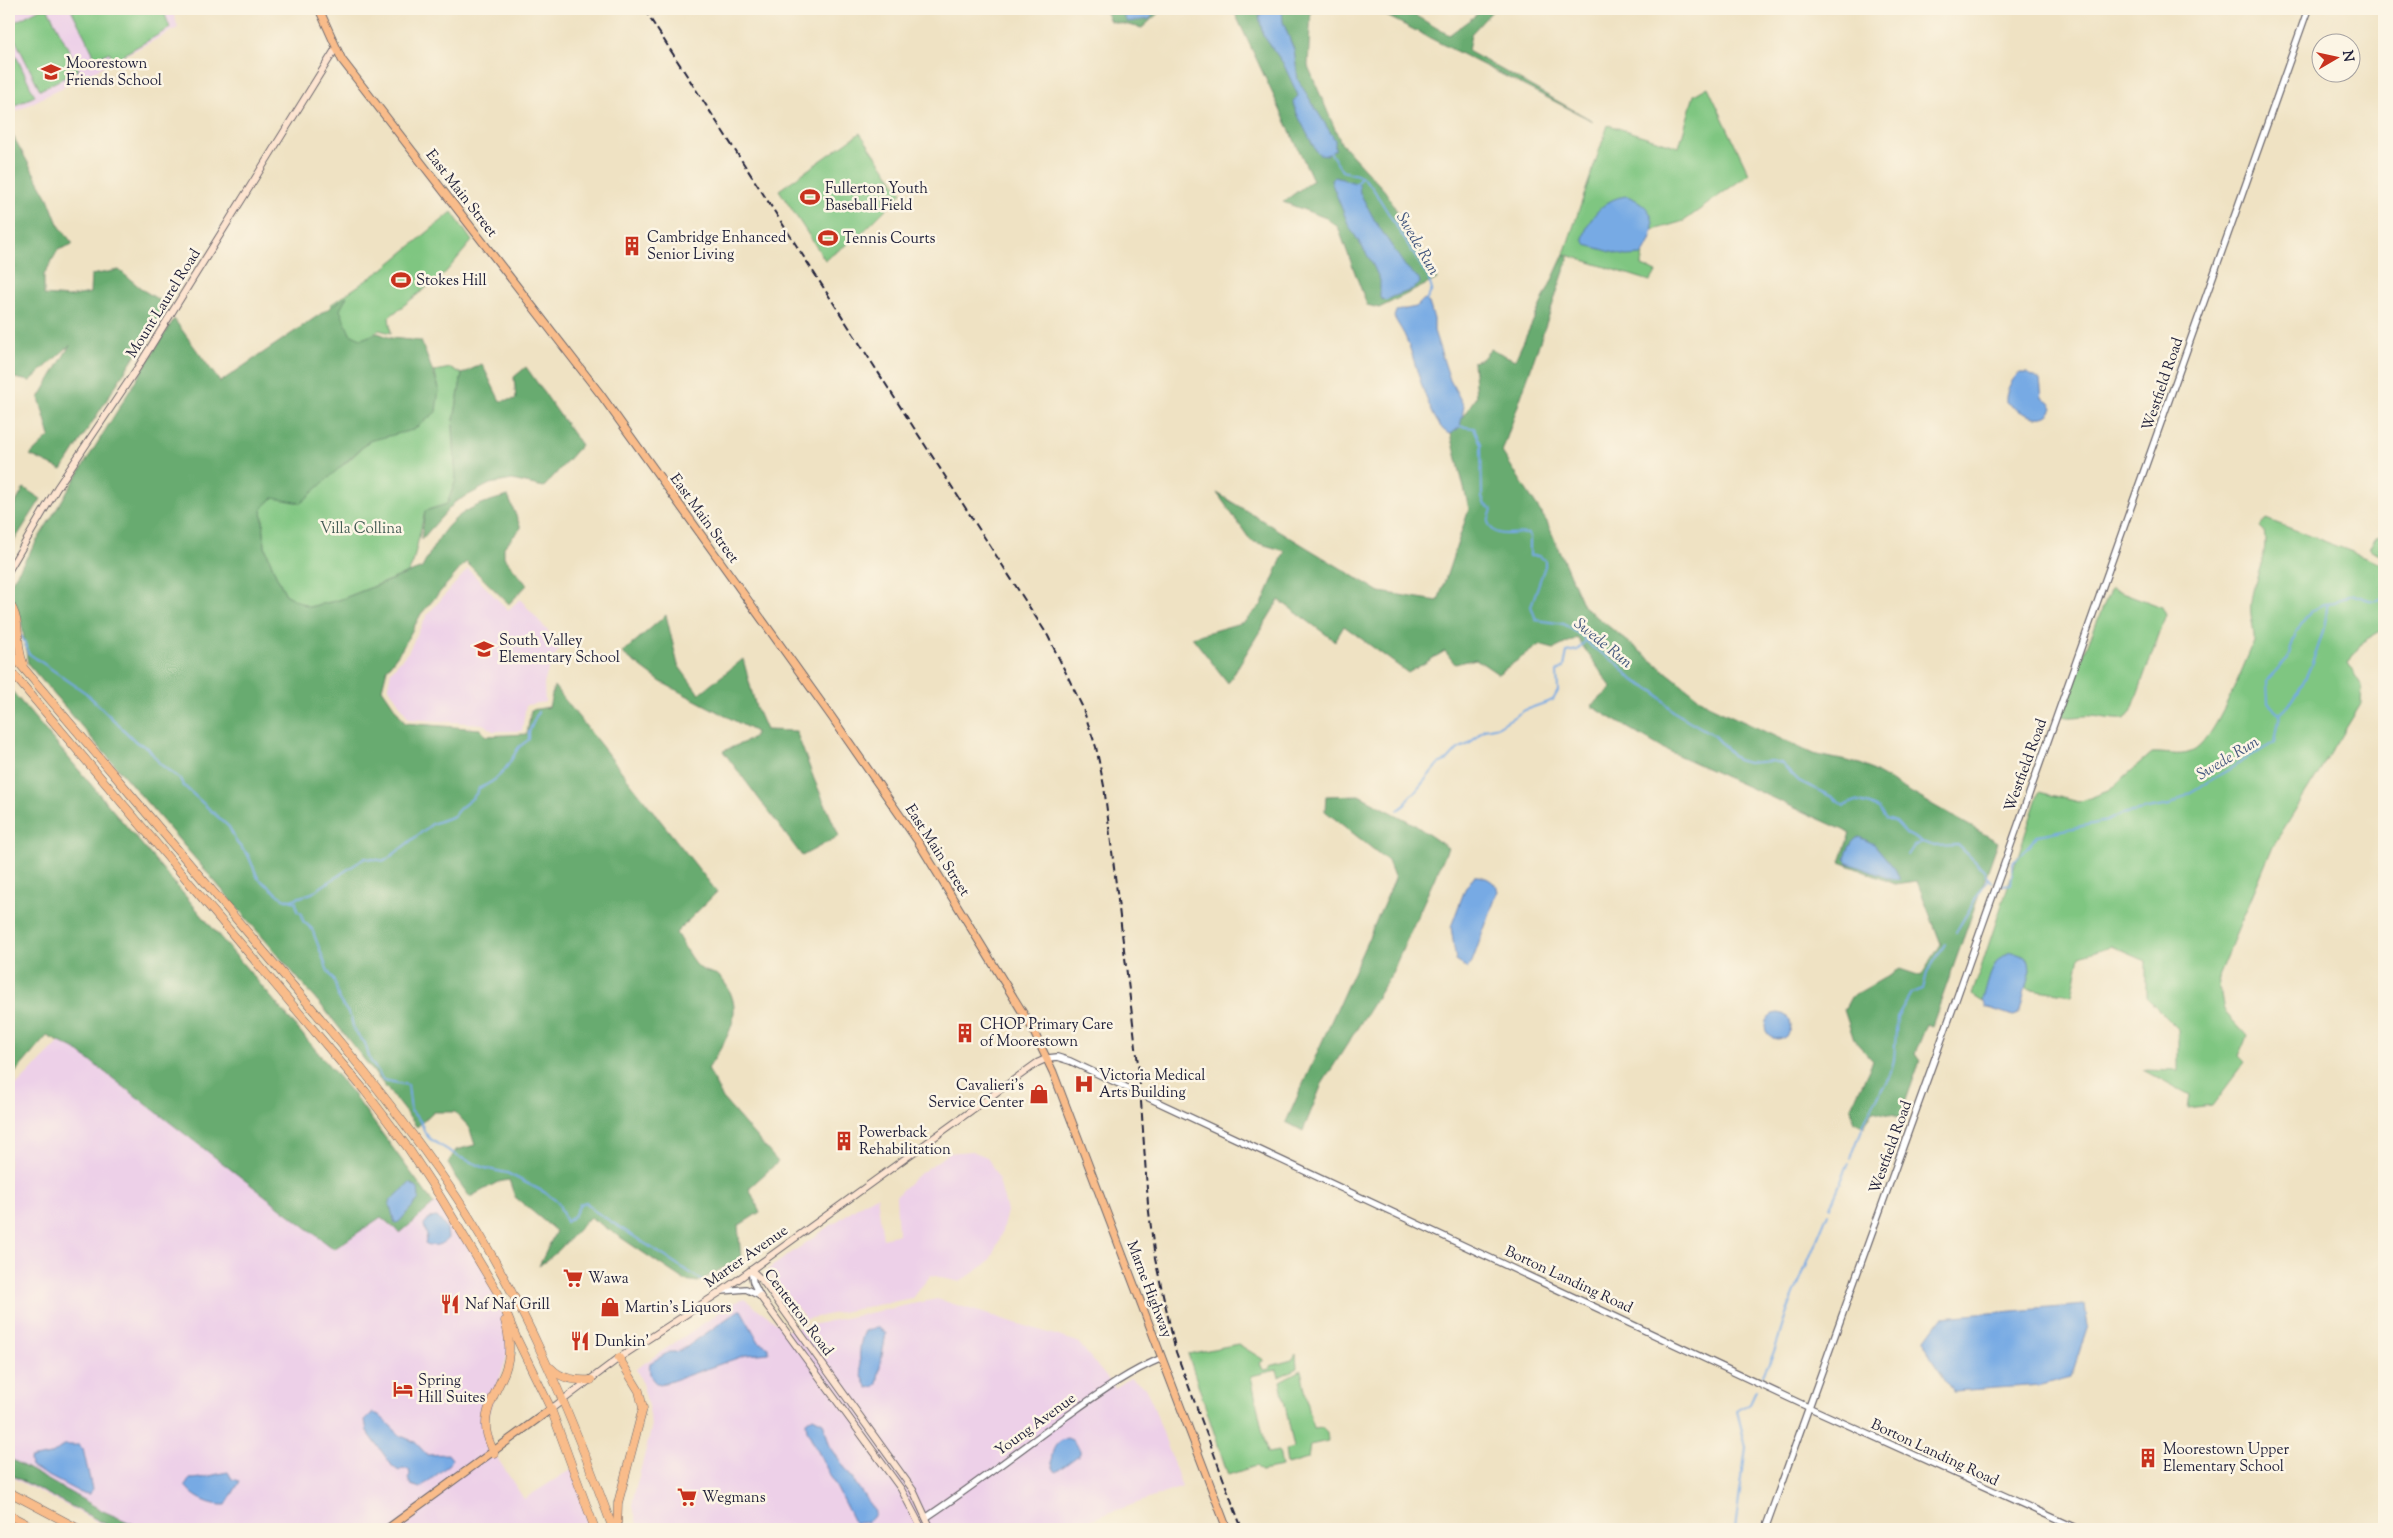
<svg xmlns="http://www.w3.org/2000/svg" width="2393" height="1538" font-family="'Sorts Mill Goudy',serif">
	<rect width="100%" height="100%" fill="#fcf5e5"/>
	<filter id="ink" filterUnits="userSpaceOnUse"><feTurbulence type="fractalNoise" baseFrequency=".02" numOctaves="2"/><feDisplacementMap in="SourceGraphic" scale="10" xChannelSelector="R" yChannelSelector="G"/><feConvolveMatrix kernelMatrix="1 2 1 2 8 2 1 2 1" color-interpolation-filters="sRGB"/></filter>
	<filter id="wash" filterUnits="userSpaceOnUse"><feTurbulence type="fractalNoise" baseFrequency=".0096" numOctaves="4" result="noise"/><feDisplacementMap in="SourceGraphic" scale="20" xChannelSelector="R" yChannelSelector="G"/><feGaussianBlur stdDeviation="1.12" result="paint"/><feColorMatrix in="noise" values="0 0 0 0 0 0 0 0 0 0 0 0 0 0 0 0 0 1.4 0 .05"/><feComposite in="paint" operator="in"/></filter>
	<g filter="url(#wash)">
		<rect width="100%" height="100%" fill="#efe2c3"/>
		<g fill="#edd0e8">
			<polygon points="9,9 172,9 178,28 9,115"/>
			<polygon points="468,569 508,610 520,599 561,646 550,663 544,684 545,702 526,705 522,731 493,731 483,724 409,719 388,686 391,671 408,652 427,615"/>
			<polygon points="64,1038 381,1217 400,1233 441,1198 498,1293 507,1328 509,1350 486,1420 494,1453 524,1499 573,1468 595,1529 111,1529 9,1476 9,1093"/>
			<polygon points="972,1151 987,1157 998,1177 1007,1211 1000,1239 989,1262 960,1282 931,1275 912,1298 806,1319 767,1270 860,1205 877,1196 883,1239 898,1234 896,1196 914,1178 949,1153"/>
			<polygon points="744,1299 787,1330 937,1299 1078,1342 1115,1388 1130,1378 1144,1386 1152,1402 1182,1487 1081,1523 1083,1529 638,1529 633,1506 633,1499 651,1430 650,1414 642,1382 636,1369 733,1303"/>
		</g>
		<g fill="#7fc681" stroke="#50745e">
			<polygon points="40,9 48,9 79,70 40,90 9,27 9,25"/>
			<polygon points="71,9 163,9 170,28 114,60 109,52 96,59"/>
			<polygon points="9,41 35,96 9,108"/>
			<polygon points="1708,87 1749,174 1684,221 1650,231 1643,248 1642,266 1657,272 1650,281 1564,254 1608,125 1679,147 1694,95"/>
			<polygon points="860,133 902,193 860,235 825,260 779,190"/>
			<polygon points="452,212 472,241 446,272 389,317 391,333 379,330 358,345 330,305 383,269"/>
			<polygon points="451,368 462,374 453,426 456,480 447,504 425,511 413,563 408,573 339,600 309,607 286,595 276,575 265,547 262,507 273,498 345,464 369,441 386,435 439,388 434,371"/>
			<path d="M2266,519L2384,564V629L2362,642L2348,664L2362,686L2361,704L2273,846L2218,977L2224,1011L2247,1036L2239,1056L2245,1062L2212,1106L2188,1109L2190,1095L2144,1070L2178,1071V1029L2146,997V961L2111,946L2080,956L2072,995L2024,988L2029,973L2028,959L1995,964L1983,1002L1972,995L2039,792L2079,802L2108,791L2152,753C2165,752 2178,757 2191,752C2214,744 2243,666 2254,642C2255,628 2249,616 2251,603C2253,578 2269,557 2264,531L2260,527Z"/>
			<polygon points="2384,533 2384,556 2369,549 2376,538"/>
			<path d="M2111,588L2162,607L2166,615L2132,710L2125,719C2113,720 2103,717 2092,716C2082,715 2072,719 2062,716L2082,658Z"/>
			<polygon points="1238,1344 1264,1360 1260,1363 1263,1370 1270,1369 1270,1366 1292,1360 1296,1354 1297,1368 1279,1377 1277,1370 1251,1376 1267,1453 1279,1451 1282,1467 1261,1471 1256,1466 1228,1475 1188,1354"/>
			<polygon points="1301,1370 1313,1429 1323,1428 1327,1432 1328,1441 1310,1445 1308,1459 1287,1465 1285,1450 1294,1448 1280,1381"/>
		</g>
		<g fill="#67ab6f" stroke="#465">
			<polygon points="1104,9 1163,9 1142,28 1110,21"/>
			<polygon points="1233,9 1311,9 1308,66 1341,143 1385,191 1437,279 1379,308 1367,305 1338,227 1326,218 1283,202 1313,180"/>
			<polygon points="1373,9 1404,9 1449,35 1484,9 1494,9 1471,34 1468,51 1593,121"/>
			<polygon points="9,129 48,198 58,224 73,244 58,250 44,275 44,295 69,297 90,293 91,275 119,270 143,290 167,305 62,470 30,455 50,436 39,398 70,345 30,381 9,377"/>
			<polygon points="1564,254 1569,257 1502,452 1547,522 1583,606 1708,705 1813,754 1861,764 1998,842 1932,1026 1927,1024 1915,1054 1920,1061 1900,1117 1872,1111 1864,1127 1853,1121 1851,1107 1873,1061 1854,1040 1844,1010 1851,997 1900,969 1921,976 1941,944 1917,881 1895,884 1840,862 1850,833 1662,748 1591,706 1612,688 1577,638 1554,649 1539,645 1498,674 1476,659 1455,664 1445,651 1408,673 1344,626 1335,641 1279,600 1228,683 1192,637 1244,622 1262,604 1285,551 1251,541 1217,493 1380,592 1438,601 1469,509 1451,434 1476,397 1473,362 1482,359 1491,349 1515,360"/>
			<path d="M347,296L340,310L350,334L361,339L378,333L391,338L421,341L439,388L436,412L413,430L369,441L301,503L273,498L262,508L265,547L276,575L286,595L309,607L339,600L422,568C446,522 456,509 508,496L521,528L504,547V557L527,585L509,604L466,562L421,614L402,649L387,669L382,689L405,723L480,729L486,736L527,734L531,710L549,707L554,686L717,892L676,933C683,943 690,960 700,968C705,973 716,972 721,978C749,1011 726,1039 708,1069L723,1099L778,1162L749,1188L760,1212L738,1226L741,1258L698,1282L684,1280L590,1217L557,1252L539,1266L556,1231L515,1197L509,1180L498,1182L470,1197L456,1178L448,1163L456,1150L475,1145L469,1127L455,1112H433L417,1127L326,1011L28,664L21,620L9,591V586L174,319L220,382Z"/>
			<polygon points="482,364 500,401 516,399 514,377 526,367 581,445 544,487 512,480 490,484 455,502 421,540 425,511 447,504 456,480 453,426 462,374"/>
			<polygon points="24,488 41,499 9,549 9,515"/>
			<polygon points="666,615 678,665 699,694 743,659 756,707 766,730 796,731 814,779 839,836 802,856 723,751 752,739 756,732 661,682 622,653"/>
			<polygon points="11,690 353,1094 434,1204 400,1233 381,1217 334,1249 76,1050 47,1036 9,1080 9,692"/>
			<polygon points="1359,795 1412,823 1448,848 1391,975 1322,1084 1303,1131 1286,1122 1395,879 1388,861 1325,811 1326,796"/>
			<polygon points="9,1458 103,1511 144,1529 115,1529 9,1474"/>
		</g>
		<g fill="#77aae4" stroke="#4c6690">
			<polygon points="1138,9 1153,9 1155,11 1150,19 1127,22 1123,15"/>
			<path d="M1268,9H1282L1283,22L1294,50L1298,80L1335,140V150L1327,155L1319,154L1316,151C1311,140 1293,109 1293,101L1298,96L1297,93L1283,63L1263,35L1259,16Z"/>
			<path d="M1335,177L1359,184L1360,193L1375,221L1405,266L1419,279L1420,283C1412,293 1396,293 1386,301L1380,298V280L1371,261L1349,226L1332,184L1331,179Z"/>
			<path d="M1627,196C1658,207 1659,230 1642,255L1626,256L1586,245L1583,239C1588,218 1604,198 1627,196Z"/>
			<path d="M1424,299L1429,303L1434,319V331L1450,380L1464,406L1460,427L1451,434C1431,432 1415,358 1407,341C1404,332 1398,325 1394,317L1396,311L1416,307Z"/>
			<path d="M2020,373H2027L2040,380L2042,398L2050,402L2053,408C2045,428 2017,411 2006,402C2005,392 2011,379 2020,373Z"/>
			<path d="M1859,837L1874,844L1895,869L1900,879H1891L1848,863L1845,857C1848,849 1852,840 1859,837Z"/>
			<path d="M1474,876C1483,875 1496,881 1498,891L1472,962L1467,968L1456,961L1451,927L1465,889Z"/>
			<path d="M2012,952L2026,957L2029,962L2030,970L2020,1011L2017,1015L2013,1016L1986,1007L1983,1000C1988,984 1992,955 2012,952Z"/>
			<circle cx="1778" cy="1026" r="13"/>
			<polygon points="410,1183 418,1189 419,1199 399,1222 395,1223 389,1202"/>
			<path d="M437,1217L447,1229L448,1238C443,1245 432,1248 425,1243L427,1236L424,1225L429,1218Z"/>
			<polygon points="2085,1305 2088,1326 2071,1377 2041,1385 1953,1391 1929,1356 1926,1339 1942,1317"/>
			<path d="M739,1310H741L759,1342L769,1347V1353L746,1355L660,1385C651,1382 648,1372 650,1363L669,1352H676L688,1346Z"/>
			<path d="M877,1327L886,1333L877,1384L873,1387L868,1388C858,1373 857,1346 865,1331Z"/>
			<polygon points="372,1413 379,1415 401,1436 415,1442 427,1455 448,1454 452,1459 450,1464 420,1488 411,1485 408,1479 410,1475 409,1470 403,1468 399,1471 393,1467 367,1431 365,1420"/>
			<path d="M813,1417L823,1422L830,1446L875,1512C874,1521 863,1525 854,1522L807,1430L806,1422Z"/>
			<path d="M1067,1438L1072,1440L1080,1450V1454L1056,1472C1047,1462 1052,1441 1067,1438Z"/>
			<polygon points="64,1445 79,1445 83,1449 92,1489 89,1494 81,1493 31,1467 30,1459 51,1455"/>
			<path d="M228,1472L232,1479L240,1481L226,1505C211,1506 192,1497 185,1485L189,1479C202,1479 215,1474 228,1472Z"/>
		</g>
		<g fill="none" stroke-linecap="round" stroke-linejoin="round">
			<g stroke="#77aae4" stroke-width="2">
				<polyline points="1154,11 1161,9"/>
				<polyline points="1330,152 1342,171 1361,176 1372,187 1428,277 1432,290 1426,301"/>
				<polyline points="1356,185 1361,176"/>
				<path d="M1457,426L1474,428L1481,444L1482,498L1485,505L1492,509L1488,522C1495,541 1512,531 1528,534L1530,537V556H1539L1545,560V566L1531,606L1536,620L1564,624L1583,637L1592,647L1618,664L1633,680L1655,692L1674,712L1715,736L1737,760L1748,763L1771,761L1781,763L1799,781L1832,797L1844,806L1856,801L1870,805L1879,809L1886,819L1896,822L1907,834L1922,842L1934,846L1958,845L1984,870L1987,878L1992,882"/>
				<polyline points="9,626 13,630"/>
				<polyline points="21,636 25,643 28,653 86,693 136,742 148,748 160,764 180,779 183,785 229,827 237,843 248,855 258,878 283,898 296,902 297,911 302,914 303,921 312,929 327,969 335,983 339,1000 351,1017 354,1031 365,1043 370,1060 383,1080 408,1085 411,1111 421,1122 425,1133 430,1139 459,1157 488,1169 507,1173 544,1192 558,1202 566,1222 574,1216 580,1204 586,1202 593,1210 706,1283 724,1274 727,1275"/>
				<path d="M2280,714L2268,703L2267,680L2288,658L2296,632L2311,611L2323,604L2334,603L2351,594C2363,597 2372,605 2384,597"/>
				<path d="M2280,714C2302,697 2327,633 2327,604"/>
				<polyline points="1398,810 1405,805 1410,796 1416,791 1438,764 1448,760 1458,749 1469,744 1484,729 1499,726 1525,710 1553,700 1558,691 1557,672 1564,667 1567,652 1578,650 1586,640"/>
				<polyline points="1908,855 1914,846 1922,842"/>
				<polyline points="2001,885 2011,884 2013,863 2038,835 2107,821 2122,814 2169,805 2275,742 2280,714"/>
				<path d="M291,900L312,893L365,858L385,861L432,824L454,816C460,804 475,801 479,788C499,781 507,768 517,750C519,745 526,743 529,739V732L538,712"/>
				<polyline points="1956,932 1988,878"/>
				<polyline points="1851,1158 1867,1116 1890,1075 1894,1060 1897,1017 1911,993 1923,989 1927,973 1945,944"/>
				<polyline points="1830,1207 1849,1163"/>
				<path d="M1763,1375C1774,1356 1780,1334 1786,1314L1828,1213"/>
				<polyline points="1735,1529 1746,1447 1737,1411 1750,1403 1756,1390"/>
			</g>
		</g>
	</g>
	<g filter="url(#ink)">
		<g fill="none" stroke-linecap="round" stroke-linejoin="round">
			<defs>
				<g id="tertiary">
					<polyline points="1048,1058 1057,1057 1070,1061 1808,1407 2078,1529"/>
					<polyline points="751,1270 753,1282 760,1296"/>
					<polyline points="722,1291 746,1289 760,1296"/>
					<path d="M927,1517C975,1485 1020,1450 1067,1416C1098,1394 1126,1373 1162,1358"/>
					<polyline points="1765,1529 1953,1008 2308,9"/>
				</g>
				<g id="secondary">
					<polyline points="9,570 57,488 138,367 336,48"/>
					<polyline points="751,1270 762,1280 913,1490 931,1529"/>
					<polyline points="760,1296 901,1489 922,1529"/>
					<polyline points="551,1409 619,1358 722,1291 1037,1063 1048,1058"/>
				</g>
				<g id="primary">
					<polyline points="319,9 342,60 601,395 831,716 917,840 1031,1026 1053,1072 1227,1529"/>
					<polyline points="387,1529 551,1409"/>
				</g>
				<g id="trunk">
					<path d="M9,603C22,620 15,644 23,663"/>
					<path d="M9,651C93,749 176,849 260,947C329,1028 398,1109 457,1198C524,1301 571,1414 613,1529"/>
					<polyline points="9,669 365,1091 408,1148 441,1198 498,1293 516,1337 551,1409 595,1529"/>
					<path d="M551,1368C561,1379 576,1381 591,1380"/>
					<path d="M494,1453C491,1445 486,1436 486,1427C485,1407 498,1389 505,1371C511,1355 510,1338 505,1321"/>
					<polyline points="617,1529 618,1503 643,1408 639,1391 619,1358"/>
				</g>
				<g id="motorway">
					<polyline points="9,1492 79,1529"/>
					<polyline points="9,1515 36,1529"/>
				</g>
			</defs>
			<use href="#tertiary" stroke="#6a656b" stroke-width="8"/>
			<use href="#secondary" stroke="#6a656b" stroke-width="8"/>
			<use href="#primary" stroke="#6a656b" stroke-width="9"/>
			<use href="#trunk" stroke="#6a656b" stroke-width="9"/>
			<use href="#motorway" stroke="#6a656b" stroke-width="9"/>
			<use href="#tertiary" stroke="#fff" stroke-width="5.5"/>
			<use href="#secondary" stroke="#fde4d0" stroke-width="6"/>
			<use href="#primary" stroke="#f9bc8a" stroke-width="7"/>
			<use href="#trunk" stroke="#f9bc8a" stroke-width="8"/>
			<use href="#motorway" stroke="#f9bc8a" stroke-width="8"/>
			<polyline stroke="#22223b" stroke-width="2" stroke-dasharray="8 4" stroke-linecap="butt" points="644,9 1048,636 1082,706 1096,747 1104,786 1139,1072 1148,1204 1155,1259 1176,1352 1242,1529"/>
		</g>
	</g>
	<defs>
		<symbol id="school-bare" viewBox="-9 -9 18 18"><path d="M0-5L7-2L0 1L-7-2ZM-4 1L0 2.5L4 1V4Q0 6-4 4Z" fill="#c8321e" stroke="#fcf5e5" stroke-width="2.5" paint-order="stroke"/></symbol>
		<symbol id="stadium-bare" viewBox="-9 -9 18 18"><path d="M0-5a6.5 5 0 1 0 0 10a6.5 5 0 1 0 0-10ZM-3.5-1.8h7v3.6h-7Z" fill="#c8321e" stroke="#fcf5e5" stroke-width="2.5" paint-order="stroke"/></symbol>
		<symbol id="building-bare" viewBox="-9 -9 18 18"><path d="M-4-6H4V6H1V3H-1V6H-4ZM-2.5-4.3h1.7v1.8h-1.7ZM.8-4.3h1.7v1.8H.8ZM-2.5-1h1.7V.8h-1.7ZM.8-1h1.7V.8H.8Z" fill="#c8321e" stroke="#fcf5e5" stroke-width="2.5" paint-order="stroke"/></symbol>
		<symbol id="hospital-bare" viewBox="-9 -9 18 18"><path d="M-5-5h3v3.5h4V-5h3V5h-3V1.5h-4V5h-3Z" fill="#c8321e" stroke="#fcf5e5" stroke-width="2.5" paint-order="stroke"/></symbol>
		<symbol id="shop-bare" viewBox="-9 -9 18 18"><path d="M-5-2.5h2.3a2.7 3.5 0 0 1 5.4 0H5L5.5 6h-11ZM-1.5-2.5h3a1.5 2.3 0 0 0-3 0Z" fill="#c8321e" stroke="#fcf5e5" stroke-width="2.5" paint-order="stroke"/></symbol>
		<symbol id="supermarket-bare" viewBox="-9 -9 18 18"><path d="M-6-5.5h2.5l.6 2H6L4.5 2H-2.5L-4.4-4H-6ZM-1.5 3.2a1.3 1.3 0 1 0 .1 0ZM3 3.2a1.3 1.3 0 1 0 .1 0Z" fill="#c8321e" stroke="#fcf5e5" stroke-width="2.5" paint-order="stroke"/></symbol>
		<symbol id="restaurant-bare" viewBox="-9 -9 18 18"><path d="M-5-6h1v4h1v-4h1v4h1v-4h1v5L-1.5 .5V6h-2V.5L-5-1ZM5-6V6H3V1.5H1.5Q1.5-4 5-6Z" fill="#c8321e" stroke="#fcf5e5" stroke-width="2.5" paint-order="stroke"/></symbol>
		<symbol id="hotel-bare" viewBox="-9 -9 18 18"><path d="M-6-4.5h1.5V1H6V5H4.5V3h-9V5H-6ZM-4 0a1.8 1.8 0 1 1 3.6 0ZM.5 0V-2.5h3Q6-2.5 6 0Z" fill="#c8321e" stroke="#fcf5e5" stroke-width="2.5" paint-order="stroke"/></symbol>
	</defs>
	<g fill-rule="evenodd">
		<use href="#school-bare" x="37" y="58" width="28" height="28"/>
		<use href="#stadium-bare" x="796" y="183" width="28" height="28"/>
		<use href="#stadium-bare" x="814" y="224" width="28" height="28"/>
		<use href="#building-bare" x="618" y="232" width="28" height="28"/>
		<use href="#stadium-bare" x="387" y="266" width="28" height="28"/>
		<use href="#school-bare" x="470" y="635" width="28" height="28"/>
		<use href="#building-bare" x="951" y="1019" width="28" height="28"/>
		<use href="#hospital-bare" x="1070" y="1070" width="28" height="28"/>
		<use href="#shop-bare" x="1025" y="1080" width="28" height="28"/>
		<use href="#building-bare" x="830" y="1127" width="28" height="28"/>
		<use href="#supermarket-bare" x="559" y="1264" width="28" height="28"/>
		<use href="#restaurant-bare" x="436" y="1290" width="28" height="28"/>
		<use href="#shop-bare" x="596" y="1293" width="28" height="28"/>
		<use href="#restaurant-bare" x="566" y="1327" width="28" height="28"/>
		<use href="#hotel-bare" x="389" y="1375" width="28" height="28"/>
		<use href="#building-bare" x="2134" y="1444" width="28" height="28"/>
		<use href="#supermarket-bare" x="673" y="1483" width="28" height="28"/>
	</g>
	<g text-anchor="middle" stroke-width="5" stroke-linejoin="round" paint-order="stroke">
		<g font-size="15" fill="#22223b" stroke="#fcf5e5" text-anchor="start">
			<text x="66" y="68">Moorestown<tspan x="66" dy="17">Friends School</tspan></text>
			<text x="825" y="193">Fullerton Youth<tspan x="825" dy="17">Baseball Field</tspan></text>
			<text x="647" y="242">Cambridge Enhanced<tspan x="647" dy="17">Senior Living</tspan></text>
			<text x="843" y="243">Tennis Courts</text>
			<text x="416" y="285">Stokes Hill</text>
			<text x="499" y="645">South Valley<tspan x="499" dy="17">Elementary School</tspan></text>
			<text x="980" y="1029">CHOP Primary Care<tspan x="980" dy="17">of Moorestown</tspan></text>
			<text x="1099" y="1080">Victoria Medical<tspan x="1099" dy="17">Arts Building</tspan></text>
			<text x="1024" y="1090" text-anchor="end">Cavalieri's<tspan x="1024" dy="17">Service Center</tspan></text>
			<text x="859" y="1137">Powerback<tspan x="859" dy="17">Rehabilitation</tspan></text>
			<text x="588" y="1283">Wawa</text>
			<text x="465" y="1309">Naf Naf Grill</text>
			<text x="625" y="1312">Martin's Liquors</text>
			<text x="595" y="1346">Dunkin'</text>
			<text x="418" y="1385">Spring<tspan x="418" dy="17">Hill Suites</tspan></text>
			<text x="2163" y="1454">Moorestown Upper<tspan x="2163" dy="17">Elementary School</tspan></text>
			<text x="702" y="1502">Wegmans</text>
		</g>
		<g font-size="15" fill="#22223b" stroke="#fcf5e5">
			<text transform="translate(462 193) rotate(52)" y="5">East Main Street</text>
			<text transform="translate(163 303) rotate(-58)" y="5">Mount Laurel Road</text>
			<text transform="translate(2162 384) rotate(-71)" y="5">Westfield Road</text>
			<text transform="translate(705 518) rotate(54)" y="5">East Main Street</text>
			<text transform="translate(2025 765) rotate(-70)" y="5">Westfield Road</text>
			<text transform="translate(938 850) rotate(57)" y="5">East Main Street</text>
			<text transform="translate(1890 1147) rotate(-70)" y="5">Westfield Road</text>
			<text transform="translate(746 1256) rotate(-35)" y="5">Marter Avenue</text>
			<text transform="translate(1569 1279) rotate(25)" y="5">Borton Landing Road</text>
			<text transform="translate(1150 1289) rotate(69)" y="5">Marne Highway</text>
			<text transform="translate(799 1312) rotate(53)" y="5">Centerton Road</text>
			<text transform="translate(1035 1424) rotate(-36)" y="5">Young Avenue</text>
			<text transform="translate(1935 1452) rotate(25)" y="5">Borton Landing Road</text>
		</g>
		<g font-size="15" fill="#435b54" stroke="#fcf5e5">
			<text x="361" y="533">Villa Collina</text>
		</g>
		<g font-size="16" font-style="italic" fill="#44587f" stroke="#fcf5e5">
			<text transform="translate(1419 243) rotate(60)" y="6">Swede Run</text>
			<text transform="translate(1604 642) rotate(39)" y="6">Swede Run</text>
			<text transform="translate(2227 757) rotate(-31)" y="6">Swede Run</text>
		</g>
	</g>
	<rect width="2393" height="1538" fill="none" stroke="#fcf5e5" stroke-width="30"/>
	<g transform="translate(2336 58) rotate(81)"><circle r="24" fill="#fcf5e5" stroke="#a5a1a1"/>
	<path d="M0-4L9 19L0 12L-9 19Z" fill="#c8321e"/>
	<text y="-8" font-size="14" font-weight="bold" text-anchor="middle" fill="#22223b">N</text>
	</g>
</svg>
